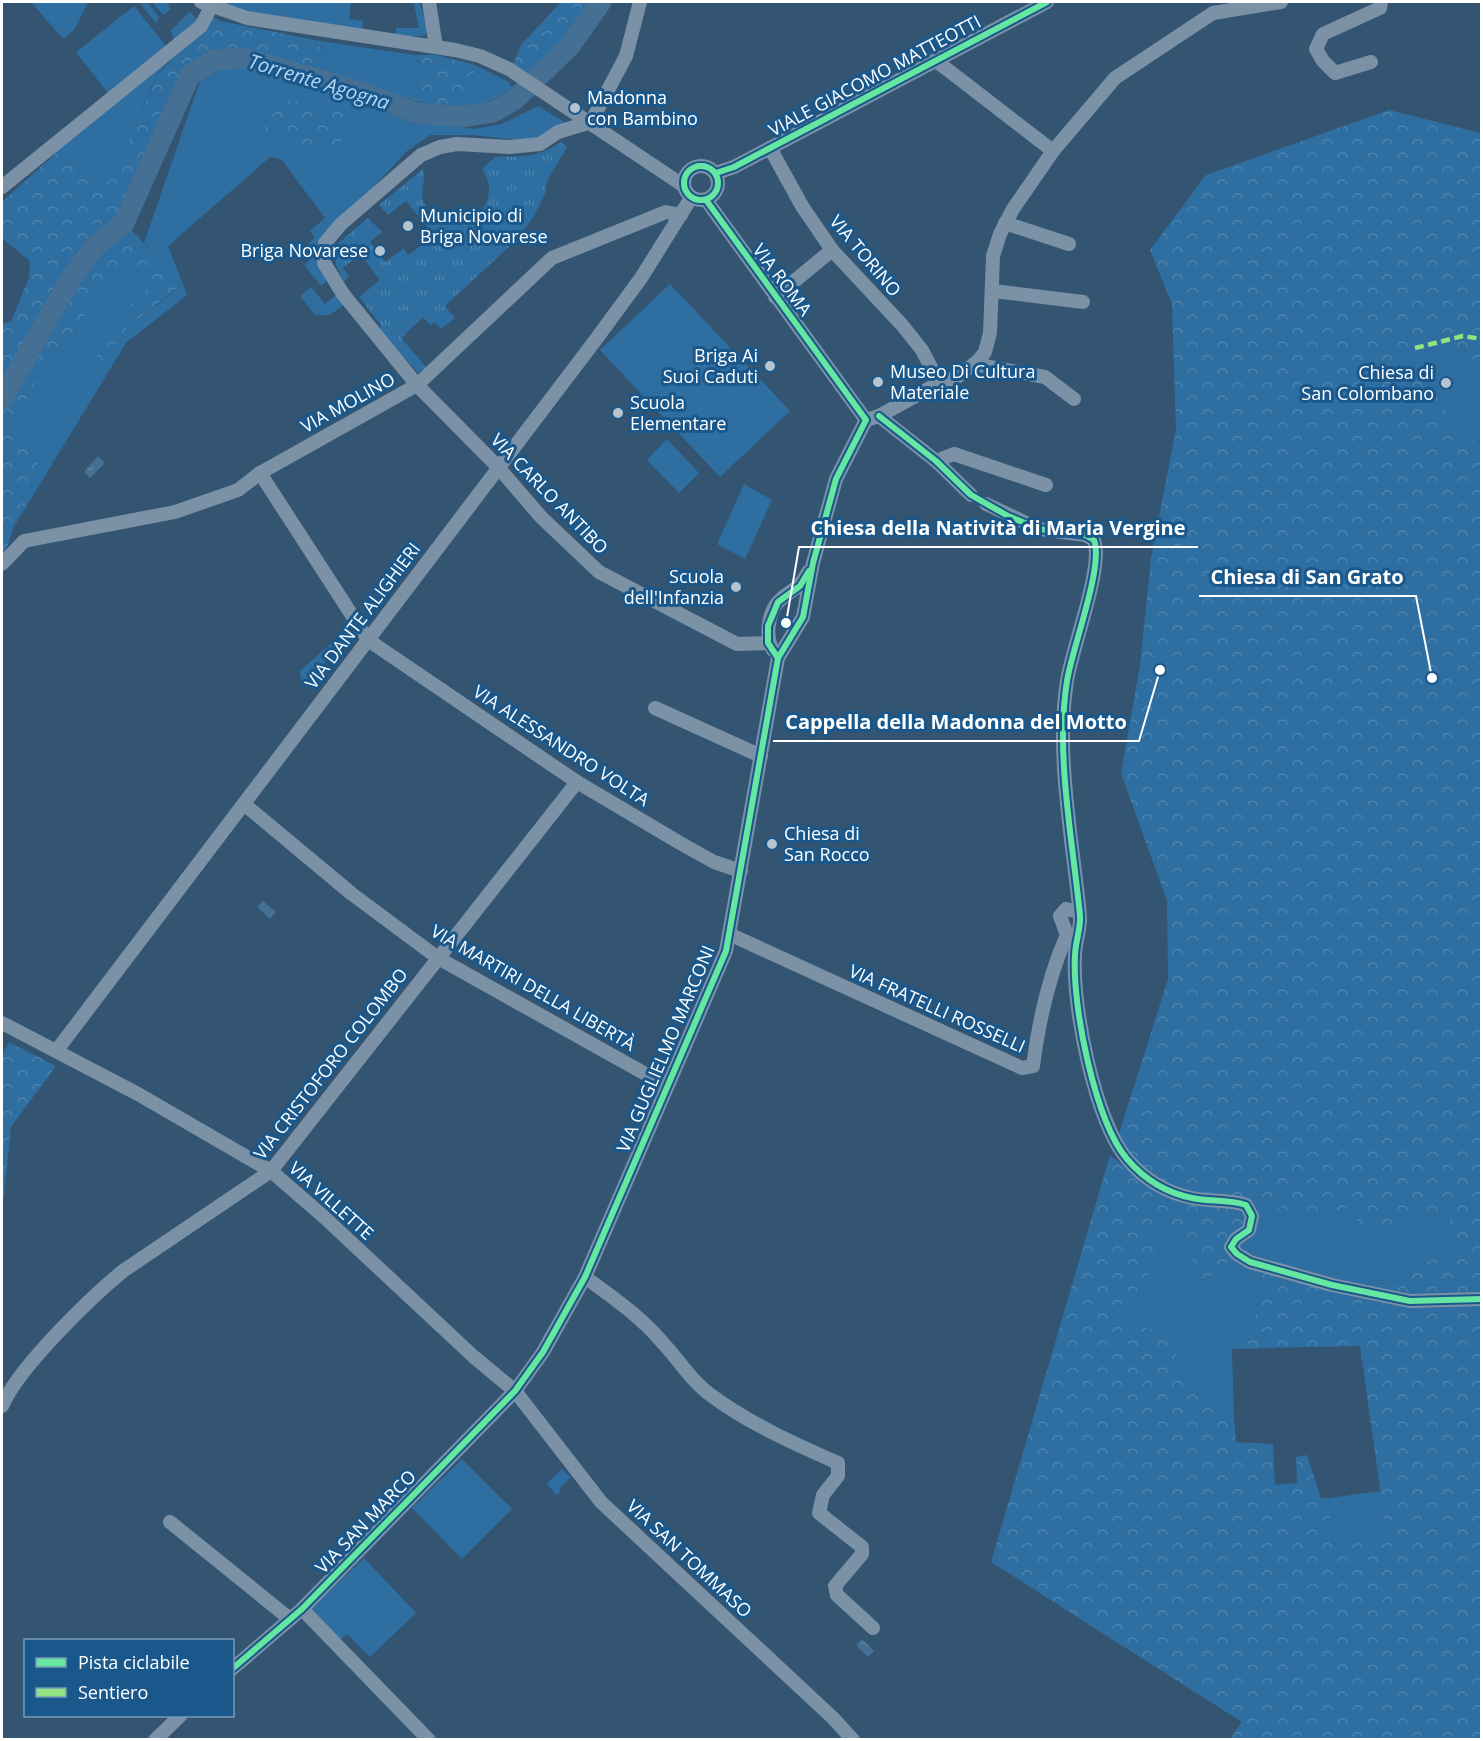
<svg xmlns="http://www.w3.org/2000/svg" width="1483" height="1741" font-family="'Open Sans',sans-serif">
	<defs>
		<pattern id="forest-crowns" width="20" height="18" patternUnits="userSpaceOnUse" patternTransform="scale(1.5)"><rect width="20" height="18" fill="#2e6ea1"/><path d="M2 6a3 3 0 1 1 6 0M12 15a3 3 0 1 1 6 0" fill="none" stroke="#4d84af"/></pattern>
		<pattern id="park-tufts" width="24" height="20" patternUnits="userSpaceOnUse" patternTransform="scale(1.5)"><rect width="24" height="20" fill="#2e6ea1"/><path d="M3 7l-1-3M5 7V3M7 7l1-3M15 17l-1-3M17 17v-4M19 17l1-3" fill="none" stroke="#4d84af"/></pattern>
		<pattern id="water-ripples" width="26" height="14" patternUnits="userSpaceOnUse" patternTransform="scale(1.5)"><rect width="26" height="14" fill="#457094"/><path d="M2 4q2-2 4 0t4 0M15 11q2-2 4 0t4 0" fill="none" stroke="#6185a4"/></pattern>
	</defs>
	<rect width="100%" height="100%" fill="#345571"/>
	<g fill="#2e6ea1">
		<polygon points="31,2 86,2 88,3 74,30 63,39"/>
		<polygon points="139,2 147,2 159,17 156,23"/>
		<polygon points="152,2 173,2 168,5 171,9 163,15"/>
		<polygon points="218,2 351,2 349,19 363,21 362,33 243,13"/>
		<path d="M401,2H418C424,11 426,21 427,32L424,36H396V28H419L414,4Z"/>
		<polygon points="134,6 166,46 108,93 76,52"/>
		<path d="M314,40L414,55L422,70L412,99L369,92L329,80C338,61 327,54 314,40Z"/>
		<polygon points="176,53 157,75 121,158 99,184 56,153 54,148"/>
		<polygon points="227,63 267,70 349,92 391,113 443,125 474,129 502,124 538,106 566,123 533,142 474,135 430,135 407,151 349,213 322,262 326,282 321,286 304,265 313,257 305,247 315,238 310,231 325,218 281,159 270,157 168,246 187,295 126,343 23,512 39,460 18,444 15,422 51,353 70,340 91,306 122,275 137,271 152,285 121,314 96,357 88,385 128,327 181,286 144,243 202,75"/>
		<path d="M475,65L509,82L512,88C491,104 470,110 444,111C468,102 472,90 475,65Z"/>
		<polygon points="670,284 790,411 720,477 600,350"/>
		<polygon points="311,287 325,304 336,295 344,305 330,315 315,315 300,296"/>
		<polygon points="1435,347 1441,353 1462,349 1481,367 1481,444 1462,432 1409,358"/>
		<polygon points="667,439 699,473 679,493 647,460"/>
		<polygon points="744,484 772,500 745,559 717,544"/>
		<polygon points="335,640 339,640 339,643 312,680 301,681 300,671"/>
		<polygon points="1281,1197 1286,1203 1272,1214 1309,1219 1353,1207 1360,1232 1449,1211 1452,1251 1410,1269 1404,1281 1364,1280 1361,1287 1238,1253 1230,1198"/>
		<polygon points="1178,1226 1185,1235 1196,1276 1235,1255 1262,1271 1254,1320 1232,1349 1234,1418 1204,1405 1165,1334 1126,1320 1159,1250 1156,1228"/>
		<polygon points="462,1459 512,1509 462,1559 412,1508"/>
		<polygon points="561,1469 571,1477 559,1489 561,1492 556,1495 547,1484"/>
		<polygon points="1381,1491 1387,1538 1332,1543 1329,1498"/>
		<polygon points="364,1558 416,1613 370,1657 347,1634 337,1643 308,1612"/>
	</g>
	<g fill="url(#forest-crowns)">
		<polygon points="561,2 591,2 536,81 513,65 521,45"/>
		<polygon points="190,12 199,21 175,45 171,30"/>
		<polygon points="211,16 220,21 314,40 333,61 334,70 329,80 242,57 213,58 189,74 122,221 94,245 70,277 2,396 2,324 11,321 29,278 30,261 2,238 2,202 56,153 99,184 107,164 121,158 157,76"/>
		<path d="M414,55H436L475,65C472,90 468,102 444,111L412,99L422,70Z"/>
		<polygon points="270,95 346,114 340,153 264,135"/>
		<path d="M1389,110L1481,133V367L1462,349L1441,353L1435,347L1409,358L1462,432L1481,444V1739H1230L1242,1722L991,1562L1110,1155L1153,1190L1244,1207L1250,1216L1235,1255L1207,1279L1195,1276L1185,1235L1178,1226L1156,1228L1159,1250L1126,1320L1165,1334L1204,1405L1234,1418L1236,1442L1273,1444L1275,1485L1297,1483L1296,1457L1307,1455L1321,1498H1329L1332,1543L1387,1538L1360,1346L1232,1349L1254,1320L1262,1271L1358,1295L1363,1280L1404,1281L1410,1269L1452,1251L1449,1211L1360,1232L1353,1207L1309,1219L1271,1214L1286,1203L1281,1197C1248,1198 1185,1202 1158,1182C1142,1170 1129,1153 1118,1137L1168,979L1167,901L1121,773L1140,666L1151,558L1176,429L1172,304L1150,250L1206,175Z"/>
		<polygon points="126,224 181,285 128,327 87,388 96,357 121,313 151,285 138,271 122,275 91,306 70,340 51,353 15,422 18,444 39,460 23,512 14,526 2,562 2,405 73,280 97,249"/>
		<polygon points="9,1042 56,1066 11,1127 2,1214 2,1056"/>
	</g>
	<path fill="url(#park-tufts)" d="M561,142L567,147L547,181L545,194L534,216L514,242L445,306L455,318L441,329L435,322L430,325L423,317L401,338L426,367L418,373L379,330L381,325L359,297L380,280L360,254L343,268L349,276L344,282L336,265V245L368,218L382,232L370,242L385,262L403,249L409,255L434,235L406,201L388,215L379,205L423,169C427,180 418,192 425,205C447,248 510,210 482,169L495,157C525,156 535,159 561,142Z"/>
	<g fill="url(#water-ripples)">
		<polygon points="98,456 105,463 90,478 84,472"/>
		<polygon points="263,901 276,912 270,919 257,907"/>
		<polygon points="862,1639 874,1651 868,1657 856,1645"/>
	</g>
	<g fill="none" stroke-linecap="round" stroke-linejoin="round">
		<polyline stroke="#457094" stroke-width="21" points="2,399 71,278 95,246 124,223 190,75 214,60 243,58 352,89 418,113 460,117 493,112 514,100 570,46 601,2"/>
		<g stroke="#7b91a6" stroke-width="14">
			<polyline points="201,2 247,18 455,50 480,56 509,69 684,186"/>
			<polyline points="429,2 436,47"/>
			<polyline points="640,2 626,56 591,122 558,132 540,144 510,147 457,144 440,147 421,155 341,224 325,243 324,263 343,294 417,385 498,467 541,517 599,572 737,644 768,643"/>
			<polyline points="935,60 1053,151"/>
			<polyline points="1371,62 1335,73 1323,61 1316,49 1323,34 1380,8 1381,2"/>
			<polyline points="770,148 802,206 832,250 902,325 922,350 939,383"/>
			<circle cx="701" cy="183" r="17"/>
			<polyline points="716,173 734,167 1047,2"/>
			<polyline points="2,187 201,26 211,7"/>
			<polyline points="706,200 866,420"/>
			<polyline points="1005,223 1069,244"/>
			<polyline points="994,291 1083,302"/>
			<polyline points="775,297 832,250"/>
			<polyline points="974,364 1045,377 1074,399"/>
			<polyline points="879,416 936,461 971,495"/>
			<polyline points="866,420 879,416 939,383 957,377 978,361 985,352 990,333 993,256 1000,234 1013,209 1053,151 1115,78 1213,13 1281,2"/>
			<polyline points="936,461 954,454 1046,485"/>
			<polyline points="260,473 368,640 577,782 680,843 714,862 741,871"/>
			<path d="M986,504L1039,529L1085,535L1094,540C1104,566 1072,648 1067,681C1055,754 1073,842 1080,916C1081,929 1075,942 1075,956C1072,1006 1095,1121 1127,1159C1144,1179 1167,1193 1192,1198C1210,1202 1227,1199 1246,1205L1252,1216L1249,1230L1236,1239L1231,1247L1237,1254L1250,1262L1332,1285L1410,1301L1482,1299"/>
			<polyline points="2,564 24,541 175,512 238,490 260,473 417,385 552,258 666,212 681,215"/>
			<path d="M773,650C765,638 768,613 778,602C790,589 797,593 808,572"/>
			<polyline points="655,708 761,756"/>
			<polyline points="244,804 352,894 438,958 667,1086"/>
			<path d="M729,934L1022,1068L1033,1066C1039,1020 1048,977 1067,935L1060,916L1066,909L1079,912"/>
			<polyline points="2,1023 138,1094 271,1171 324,1217 474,1357 515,1391 601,1502 833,1718 853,1740"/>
			<polyline points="57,1050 597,338 641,278 691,198"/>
			<path d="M585,1277C612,1297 640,1316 662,1342C679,1360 692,1382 712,1396C750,1424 795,1444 838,1463V1476L823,1495L819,1513L862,1547V1554L835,1586L837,1595L873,1628"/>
			<path d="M2,1406C18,1368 90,1298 123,1271L271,1171L577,782"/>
			<polyline points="170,1522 290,1619"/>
			<polyline points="302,1609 429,1740"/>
			<polyline points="232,1669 302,1609 515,1391 543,1352 585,1277 726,951 778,658 803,617 813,563 836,479 866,420"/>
			<polyline points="155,1740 180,1716"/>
		</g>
		<polyline stroke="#91e382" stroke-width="4.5" stroke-dasharray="9 4.5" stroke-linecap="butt" points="1415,348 1463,336 1482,339"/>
		<defs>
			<g id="cycleway">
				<circle cx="701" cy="183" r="17"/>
				<polyline points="716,173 734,167 1047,2"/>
				<path d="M879,416L936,461L971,495L1008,516L1039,529L1085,535L1094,540C1104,566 1072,648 1067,681C1055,754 1073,842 1080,916C1081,929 1075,942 1075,956C1072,1006 1095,1121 1127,1159C1144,1179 1167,1193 1192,1198C1210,1202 1227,1199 1246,1205L1252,1216L1249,1230L1236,1239L1231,1247L1237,1254L1250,1262L1332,1285L1410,1301L1482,1299"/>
				<polyline points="778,658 768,643 768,626 778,602 800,586 809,571"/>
				<polyline points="232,1669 302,1609 515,1391 543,1352 585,1277 726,951 778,658 803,617 813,563 836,479 866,420 706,200"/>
			</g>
		</defs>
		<use href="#cycleway" stroke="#1a588b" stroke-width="10"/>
		<use href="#cycleway" stroke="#66e7a1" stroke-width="6"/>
	</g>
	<g fill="#b8c4cd" stroke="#1a588b" stroke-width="2">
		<circle cx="575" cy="108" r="6"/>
		<circle cx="408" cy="226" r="6"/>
		<circle cx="380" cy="251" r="6"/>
		<circle cx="770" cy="366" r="6"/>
		<circle cx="878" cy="382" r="6"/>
		<circle cx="1446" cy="383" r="6"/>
		<circle cx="618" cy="413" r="6"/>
		<circle cx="736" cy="587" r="6"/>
		<circle cx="772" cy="844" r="6"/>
	</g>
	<g text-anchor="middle" stroke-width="6" stroke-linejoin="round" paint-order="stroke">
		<g font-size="18" fill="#fff" stroke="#1a588b">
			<text transform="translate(875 76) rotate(-28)" y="6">VIALE GIACOMO MATTEOTTI</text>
			<text transform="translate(865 256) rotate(50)" y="6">VIA TORINO</text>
			<text transform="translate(782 280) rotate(53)" y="6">VIA ROMA</text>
			<text transform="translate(348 403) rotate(-29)" y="6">VIA MOLINO</text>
			<text transform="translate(549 494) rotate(46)" y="6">VIA CARLO ANTIBO</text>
			<text transform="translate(363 616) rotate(-53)" y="6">VIA DANTE ALIGHIERI</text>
			<text transform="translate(561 746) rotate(33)" y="6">VIA ALESSANDRO VOLTA</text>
			<text transform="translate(533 988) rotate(30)" y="6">VIA MARTIRI DELLA LIBERTÀ</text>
			<text transform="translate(937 1009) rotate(24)" y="6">VIA FRATELLI ROSSELLI</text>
			<text transform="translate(666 1049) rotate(-67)" y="6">VIA GUGLIELMO MARCONI</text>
			<text transform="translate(331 1064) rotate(-52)" y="6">VIA CRISTOFORO COLOMBO</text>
			<text transform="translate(331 1201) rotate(42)" y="6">VIA VILLETTE</text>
			<text transform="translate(366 1522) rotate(-46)" y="6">VIA SAN MARCO</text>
			<text transform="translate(689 1559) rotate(43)" y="6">VIA SAN TOMMASO</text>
		</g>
		<g font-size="18" fill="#fff" stroke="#1a588b" text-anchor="start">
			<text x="587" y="104">Madonna<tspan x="587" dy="21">con Bambino</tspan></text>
			<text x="420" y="222">Municipio di<tspan x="420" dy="21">Briga Novarese</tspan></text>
			<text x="368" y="257" text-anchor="end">Briga Novarese</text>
			<text x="758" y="362" text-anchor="end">Briga Ai<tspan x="758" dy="21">Suoi Caduti</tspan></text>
			<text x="890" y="378">Museo Di Cultura<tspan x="890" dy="21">Materiale</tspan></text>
			<text x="1434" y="379" text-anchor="end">Chiesa di<tspan x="1434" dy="21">San Colombano</tspan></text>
			<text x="630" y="409">Scuola<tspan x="630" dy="21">Elementare</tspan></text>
			<text x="724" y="583" text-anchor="end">Scuola<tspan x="724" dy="21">dell'Infanzia</tspan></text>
			<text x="784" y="840">Chiesa di<tspan x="784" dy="21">San Rocco</tspan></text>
		</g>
		<g font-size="20" font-style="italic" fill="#b1d7f4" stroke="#1a588b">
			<text transform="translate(319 82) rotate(17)" y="7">Torrente Agogna</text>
		</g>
	</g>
	<path fill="none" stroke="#fff" stroke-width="2" d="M786 623L799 547H1198M1432 678L1416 596H1199M1160 670L1139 741H773"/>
	<g fill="#fff" stroke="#1a588b" stroke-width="2">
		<circle cx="786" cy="623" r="6"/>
		<circle cx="1432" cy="678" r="6"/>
		<circle cx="1160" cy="670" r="6"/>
	</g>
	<g font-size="20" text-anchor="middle" font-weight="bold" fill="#fff" stroke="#1a588b" stroke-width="6" stroke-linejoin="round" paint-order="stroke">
		<text x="998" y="535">Chiesa della Natività di Maria Vergine</text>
		<text x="1307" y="584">Chiesa di San Grato</text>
		<text x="956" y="729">Cappella della Madonna del Motto</text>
	</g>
	<rect width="1483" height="1741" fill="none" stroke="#ffffff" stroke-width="6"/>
	<rect x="24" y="1639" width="210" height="78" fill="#1a588b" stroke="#769bb9" stroke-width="1.5"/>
	<rect x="36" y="1658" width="30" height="9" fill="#66e7a1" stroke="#769bb9" stroke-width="1.5"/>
	<text x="78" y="1669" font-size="18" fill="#ffffff">Pista ciclabile</text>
	<rect x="36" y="1688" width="30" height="9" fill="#91e382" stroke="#769bb9" stroke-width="1.5"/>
	<text x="78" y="1699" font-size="18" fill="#ffffff">Sentiero</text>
</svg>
